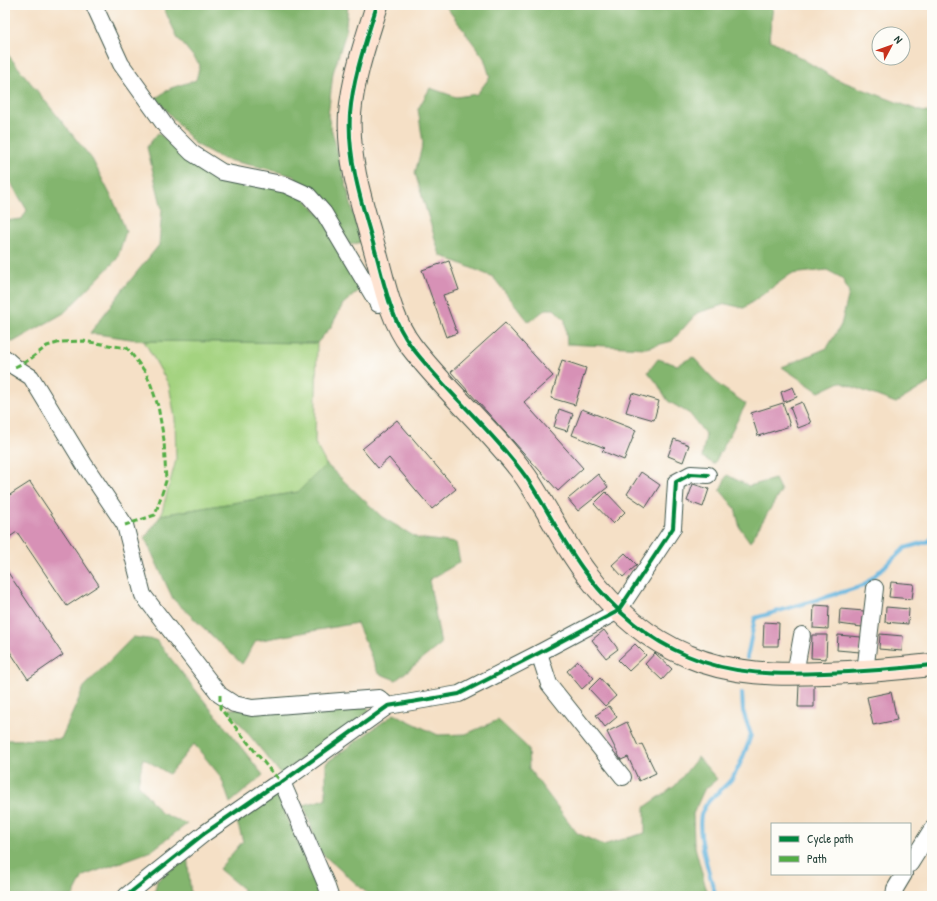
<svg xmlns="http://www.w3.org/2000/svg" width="937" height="901" font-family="'Patrick Hand',sans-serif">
	<rect width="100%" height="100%" fill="#fdfcf7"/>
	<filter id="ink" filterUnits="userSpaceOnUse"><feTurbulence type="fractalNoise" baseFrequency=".025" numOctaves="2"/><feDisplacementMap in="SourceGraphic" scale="8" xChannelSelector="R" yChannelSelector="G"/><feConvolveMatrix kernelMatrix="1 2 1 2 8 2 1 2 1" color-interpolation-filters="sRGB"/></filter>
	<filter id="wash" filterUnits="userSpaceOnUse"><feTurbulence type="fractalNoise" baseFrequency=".012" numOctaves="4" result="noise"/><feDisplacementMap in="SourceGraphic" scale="16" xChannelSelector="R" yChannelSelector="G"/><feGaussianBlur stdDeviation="0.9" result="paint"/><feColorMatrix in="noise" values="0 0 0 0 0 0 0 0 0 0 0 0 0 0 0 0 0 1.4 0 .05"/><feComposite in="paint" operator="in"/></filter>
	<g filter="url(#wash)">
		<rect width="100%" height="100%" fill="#f5e0c6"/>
		<polygon fill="#a4d380" stroke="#62885a" points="144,341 317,343 315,443 326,464 298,492 161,515 176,460 175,418 169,385"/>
		<g fill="#83b56e" stroke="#517951">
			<polygon points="163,5 348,5 345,35 333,73 328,116 361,242 350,245 320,201 293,176 264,168 223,159 194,143 156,98 171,88 196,80 200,65 178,38 164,9"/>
			<polygon points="445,5 773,5 769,39 836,79 920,111 932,113 932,381 896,403 840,382 819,392 782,367 827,348 841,325 849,293 842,278 827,270 791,274 744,308 726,304 697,313 672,341 646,348 567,344 565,320 554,309 546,309 529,322 493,277 440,255 415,173 423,143 418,109 430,88 456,97 477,94 490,77 484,58"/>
			<polygon points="5,51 92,159 115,204 126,231 117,259 64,313 13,342 5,340 5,221 22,219 27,210 5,173"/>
			<polygon points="158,133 188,157 302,195 322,217 361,289 343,304 331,327 317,343 144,341 90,333 124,288 159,245 162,209 147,147"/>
			<polygon points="693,357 720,386 746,404 714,464 702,457 706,435 690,414 668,401 657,383 648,372 658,359 677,365"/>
			<polygon points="326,464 382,517 417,538 456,543 460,562 429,580 441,644 396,680 378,673 357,623 256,641 242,664 173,599 145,538 161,515 298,492"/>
			<polygon points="727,475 749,486 775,479 781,491 750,542 740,528 735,508 720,490"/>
			<polygon points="133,637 156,640 263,775 230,803 221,777 194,744 169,774 143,758 138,784 161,813 187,824 151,851 83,876 73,896 14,896 5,884 5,740 61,739 84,687"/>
			<polygon points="365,704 370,711 281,774 228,709"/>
			<polygon points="394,714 438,735 466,734 498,720 528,748 529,769 577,833 603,845 645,833 645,807 675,786 698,757 717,779 704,790 693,814 694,843 708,896 369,896 368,894 319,851 304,805 326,799 326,763"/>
			<polygon points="276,791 320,896 243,896 243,889 219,869 243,841 236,819"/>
			<polygon points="187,854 191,896 154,896 157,881"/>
		</g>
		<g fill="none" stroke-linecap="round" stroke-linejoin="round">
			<g stroke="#62b3dd" stroke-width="4">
				<polyline points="747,658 755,618 863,586 905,548 929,541 932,538"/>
				<path d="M716,896C710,877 695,830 702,812C708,797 724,790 733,777C741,765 746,750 751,735L743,711L742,693"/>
			</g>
		</g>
		<g id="blocks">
			<g fill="#d791b6">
				<polygon points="449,261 459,290 443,295 457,333 446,337 422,270"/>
				<polygon points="505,323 553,376 524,402 583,468 558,491 451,372"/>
				<polygon points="562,360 586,368 575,405 551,398"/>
				<polygon points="793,387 797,397 784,402 781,392"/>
				<polygon points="632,393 659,401 654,420 626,412"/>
				<polygon points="802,402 811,423 798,428 790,407"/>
				<polygon points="783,403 790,426 758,436 751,413"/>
				<polygon points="559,409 573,414 567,431 554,427"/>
				<polygon points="582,409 636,430 624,460 602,451 605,448 572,435"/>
				<polygon points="397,420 456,489 432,509 389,458 378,468 362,449"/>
				<polygon points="674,439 689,445 683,462 668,456"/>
				<polygon points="641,472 660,485 646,507 627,494"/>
				<polygon points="598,474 608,487 578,511 568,499"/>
				<polygon points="30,482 99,585 67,606 17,532 5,540 5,498"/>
				<polygon points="693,484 709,489 703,507 687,501"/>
				<polygon points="606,492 625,512 613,524 594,504"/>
				<polygon points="625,553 637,565 623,577 612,565"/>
				<polygon points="5,568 63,655 28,679 5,644"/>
				<polygon points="891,582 914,584 912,599 889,597"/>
				<polygon points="814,605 829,606 828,629 813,628"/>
				<polygon points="886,607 909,609 908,624 885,622"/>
				<polygon points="840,609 864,611 862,627 839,624"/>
				<polygon points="764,622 779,623 778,646 763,646"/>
				<polygon points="604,630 618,649 606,658 592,640"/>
				<polygon points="880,634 903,636 902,651 879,649"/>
				<polygon points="812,635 827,635 826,659 811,658"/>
				<polygon points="838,635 861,637 860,652 837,650"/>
				<polygon points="635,644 646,655 629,671 618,660"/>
				<polygon points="655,653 672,669 662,680 645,664"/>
				<polygon points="578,661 594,678 582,689 567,671"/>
				<polygon points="600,678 616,696 605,706 589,689"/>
				<polygon points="799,684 814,684 814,707 798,707"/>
				<polygon points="891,692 897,720 873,725 867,697"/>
				<polygon points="609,706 617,717 605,727 596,715"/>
				<polygon points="627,722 638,746 642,744 656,773 639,781 628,757 621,760 607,732"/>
			</g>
		</g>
	</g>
	<g filter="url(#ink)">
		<use href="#blocks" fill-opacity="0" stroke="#3f554a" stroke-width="1"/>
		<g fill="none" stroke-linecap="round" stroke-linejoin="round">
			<defs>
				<g id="street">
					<polyline points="94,5 121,64 167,128 192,153 222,172 286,185 308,195 324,213 378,304 389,300"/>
					<polyline points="5,358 15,367 31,377 84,464 125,525 143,595 220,695 234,704 252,708 379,698 388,706"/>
					<polyline points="539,653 549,684 623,777"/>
					<polyline points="865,672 875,588"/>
					<polyline points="795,674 802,635"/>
					<polyline points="282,782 326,884 330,896"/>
					<polyline points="910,864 932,829"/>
					<polyline points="126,896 205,833 273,786 282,782 388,706 459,694 539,653 618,611 673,528 676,482 691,474 708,475"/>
					<polyline points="894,896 895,889 904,874"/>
				</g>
				<path id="secondary" d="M377,5C366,41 353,77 350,114C347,160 363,207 375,250C384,282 390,318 411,346C446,392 492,430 526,477C547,508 563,543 586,573C612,608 647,639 688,656C731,675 779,675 824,673C861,672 896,669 932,665"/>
			</defs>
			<use href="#street" stroke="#3f554a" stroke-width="18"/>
			<use href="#secondary" stroke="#3f554a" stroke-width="24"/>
			<use href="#street" stroke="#fff" stroke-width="16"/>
			<use href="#secondary" stroke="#fee3d1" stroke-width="22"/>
			<g stroke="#52ad45" stroke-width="3" stroke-dasharray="6 3" stroke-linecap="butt">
				<polyline points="15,367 29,360 47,346 61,342 83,341 127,348 146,373 151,385 158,406 164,440 166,481 155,515 125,525"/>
				<polyline points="220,695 220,708 270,770 282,782"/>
			</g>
			<defs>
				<g id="cycleway">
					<path d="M377,5C366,41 353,77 350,114C347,160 363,207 375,250C384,282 390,318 411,346C446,392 492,430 526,477C547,508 563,543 586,573C612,608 647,639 688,656C731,675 779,675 824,673C861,672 896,669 932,665"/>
					<polyline points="126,896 205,833 273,786 282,782 388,706 459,694 539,653 618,611 673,528 676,482 691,474 708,475"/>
				</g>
			</defs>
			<use href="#cycleway" stroke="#fdfcf7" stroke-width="6"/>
			<use href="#cycleway" stroke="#00873e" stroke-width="4"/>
		</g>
	</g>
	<rect width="937" height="901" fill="none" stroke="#fdfcf7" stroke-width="20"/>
	<rect x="771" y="823" width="140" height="52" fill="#fdfcf7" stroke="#a4b0a9"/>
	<rect x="779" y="836" width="20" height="6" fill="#00873e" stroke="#a4b0a9"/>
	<text x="807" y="843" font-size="12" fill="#1f3d34">Cycle path</text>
	<rect x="779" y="856" width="20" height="6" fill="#52ad45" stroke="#a4b0a9"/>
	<text x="807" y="863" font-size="12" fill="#1f3d34">Path</text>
	<g transform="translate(891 46) rotate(49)"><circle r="19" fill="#fdfcf7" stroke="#a4b0a9"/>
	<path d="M0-3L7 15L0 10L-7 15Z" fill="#c8321e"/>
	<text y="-6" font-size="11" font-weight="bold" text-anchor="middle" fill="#1f3d34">N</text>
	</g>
</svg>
